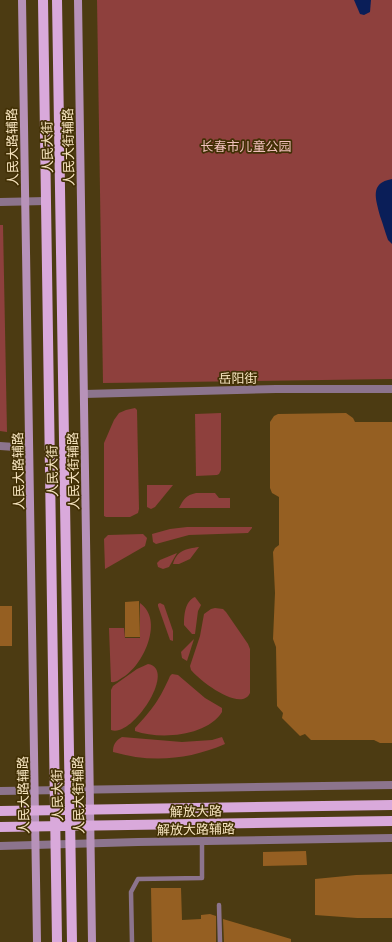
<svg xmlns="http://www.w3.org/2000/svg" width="392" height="942" font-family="Roboto,'Noto Sans SC',sans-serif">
	<rect width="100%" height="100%" fill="#4c3b12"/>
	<g fill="#8e403d">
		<polygon points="97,0 392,0 392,379 103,383"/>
		<polygon points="0,225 3,225 7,432 0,431"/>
		<polygon points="135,408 137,410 139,509 138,513 130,517 106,517 104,516 104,443 114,420 119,413 126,410"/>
		<polygon points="221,413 221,470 219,474 217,475 196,476 195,414"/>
		<polygon points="147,485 173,485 155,507 151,509 147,507"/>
		<path d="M196,493H215L219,498H230V508H179C183,500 186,495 196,493Z"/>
		<polygon points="187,527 252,527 252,528 248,533 189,535 156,544 153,542 152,534 170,529"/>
		<polygon points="143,534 147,538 145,546 105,569 104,539 108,535"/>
		<path d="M199,547L190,559L179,564H173C177,550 186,549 199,547Z"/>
		<polygon points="177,553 169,567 163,569 158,567 157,563 160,560"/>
		<path d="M195,597L201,605L198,611L195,634H192L184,625C184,615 185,601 195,597Z"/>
		<path d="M140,603C164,620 144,663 125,676C120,679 116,683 111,682L109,628H124L125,638H140Z"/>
		<polygon points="160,603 164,605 173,631 173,641 170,640 158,606 158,604"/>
		<path d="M215,608L223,609L226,612L248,644L250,649V693C241,713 199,680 191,670L190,666L200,636L204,614L211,609Z"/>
		<polygon points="194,639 187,661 182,658 181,652"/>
		<path d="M148,664C178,669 131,739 111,730V690L113,686L137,669Z"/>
		<path d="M172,674L178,675L205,698L222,708V712C207,736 161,740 135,731V728C152,710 160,699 170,676Z"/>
		<path d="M122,737L182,742L212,740L222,737L225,744C188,760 151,763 113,752C113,745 115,741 122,737Z"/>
	</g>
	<g fill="#0a1e58">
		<polygon points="354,0 371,0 370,12 364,15 360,14"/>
		<path d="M392,179V244L388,240C385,232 383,224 380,216C376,199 369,183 392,179Z"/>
	</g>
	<g fill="#955f22">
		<polygon points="346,413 353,418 355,422 392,422 392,743 380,743 374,740 311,740 305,734 300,736 282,718 283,713 277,706 276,647 273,639 275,593 273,552 275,548 279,545 279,497 272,493 270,488 270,422 274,416 278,414"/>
		<polygon points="139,601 140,637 125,637 125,602"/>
		<rect x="0" y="606" width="12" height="40"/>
		<polygon points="306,851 307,865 263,866 263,852"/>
		<polygon points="392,874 392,918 357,918 315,915 315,879 356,875"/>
		<polygon points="151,888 181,888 182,920 201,919 201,915 210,914 216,916 216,942 152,942"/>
		<polygon points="223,919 291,939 291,942 224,942"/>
	</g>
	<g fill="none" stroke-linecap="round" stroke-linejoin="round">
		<g stroke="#8c748d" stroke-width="4.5">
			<polyline points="219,905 220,942"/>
			<polyline points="132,942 131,892 138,879 202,878 202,841"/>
		</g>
		<polyline stroke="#8c748d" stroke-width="8" points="0,446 29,448"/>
		<g stroke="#8c748d" stroke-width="8">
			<polyline points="0,202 46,201"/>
			<polyline points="84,394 276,389 392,389"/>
			<polyline points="0,791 392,785"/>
			<polyline points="0,846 138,842 392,838"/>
		</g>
		<g stroke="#b792b9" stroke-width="8">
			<polyline points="22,0 37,942"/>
			<polyline points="78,0 92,942"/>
		</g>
		<g stroke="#d9a9db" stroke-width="10">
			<polyline points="43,0 57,942"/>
			<polyline points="57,0 72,942"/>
			<polyline points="0,811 392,805"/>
			<polyline points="0,827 392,821"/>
		</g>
	</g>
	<g text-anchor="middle" stroke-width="3.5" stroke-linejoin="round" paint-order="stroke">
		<g font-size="13" fill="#f0c0bc" stroke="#423005">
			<text x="246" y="151">长春市儿童公园</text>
		</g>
		<g font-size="13" fill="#f8e6c1" stroke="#423005">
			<text transform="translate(12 147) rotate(-91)" y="5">人民大路辅路</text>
			<text transform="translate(47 147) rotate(-91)" y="5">人民大街</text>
			<text transform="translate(68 147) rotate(-91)" y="5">人民大街辅路</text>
			<text transform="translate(238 378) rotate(-1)" y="5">岳阳街</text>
			<text transform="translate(18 471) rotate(-91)" y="5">人民大路辅路</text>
			<text transform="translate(52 471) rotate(-91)" y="5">人民大街</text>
			<text transform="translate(73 471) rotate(-91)" y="5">人民大街辅路</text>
			<text transform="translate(23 795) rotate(-91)" y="5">人民大路辅路</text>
			<text transform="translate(57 795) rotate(-91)" y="5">人民大街</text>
			<text transform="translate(78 795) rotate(-91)" y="5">人民大街辅路</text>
			<text transform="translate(196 811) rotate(-1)" y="5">解放大路</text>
			<text transform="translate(196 829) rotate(-1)" y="5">解放大路辅路</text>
		</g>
	</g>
</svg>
